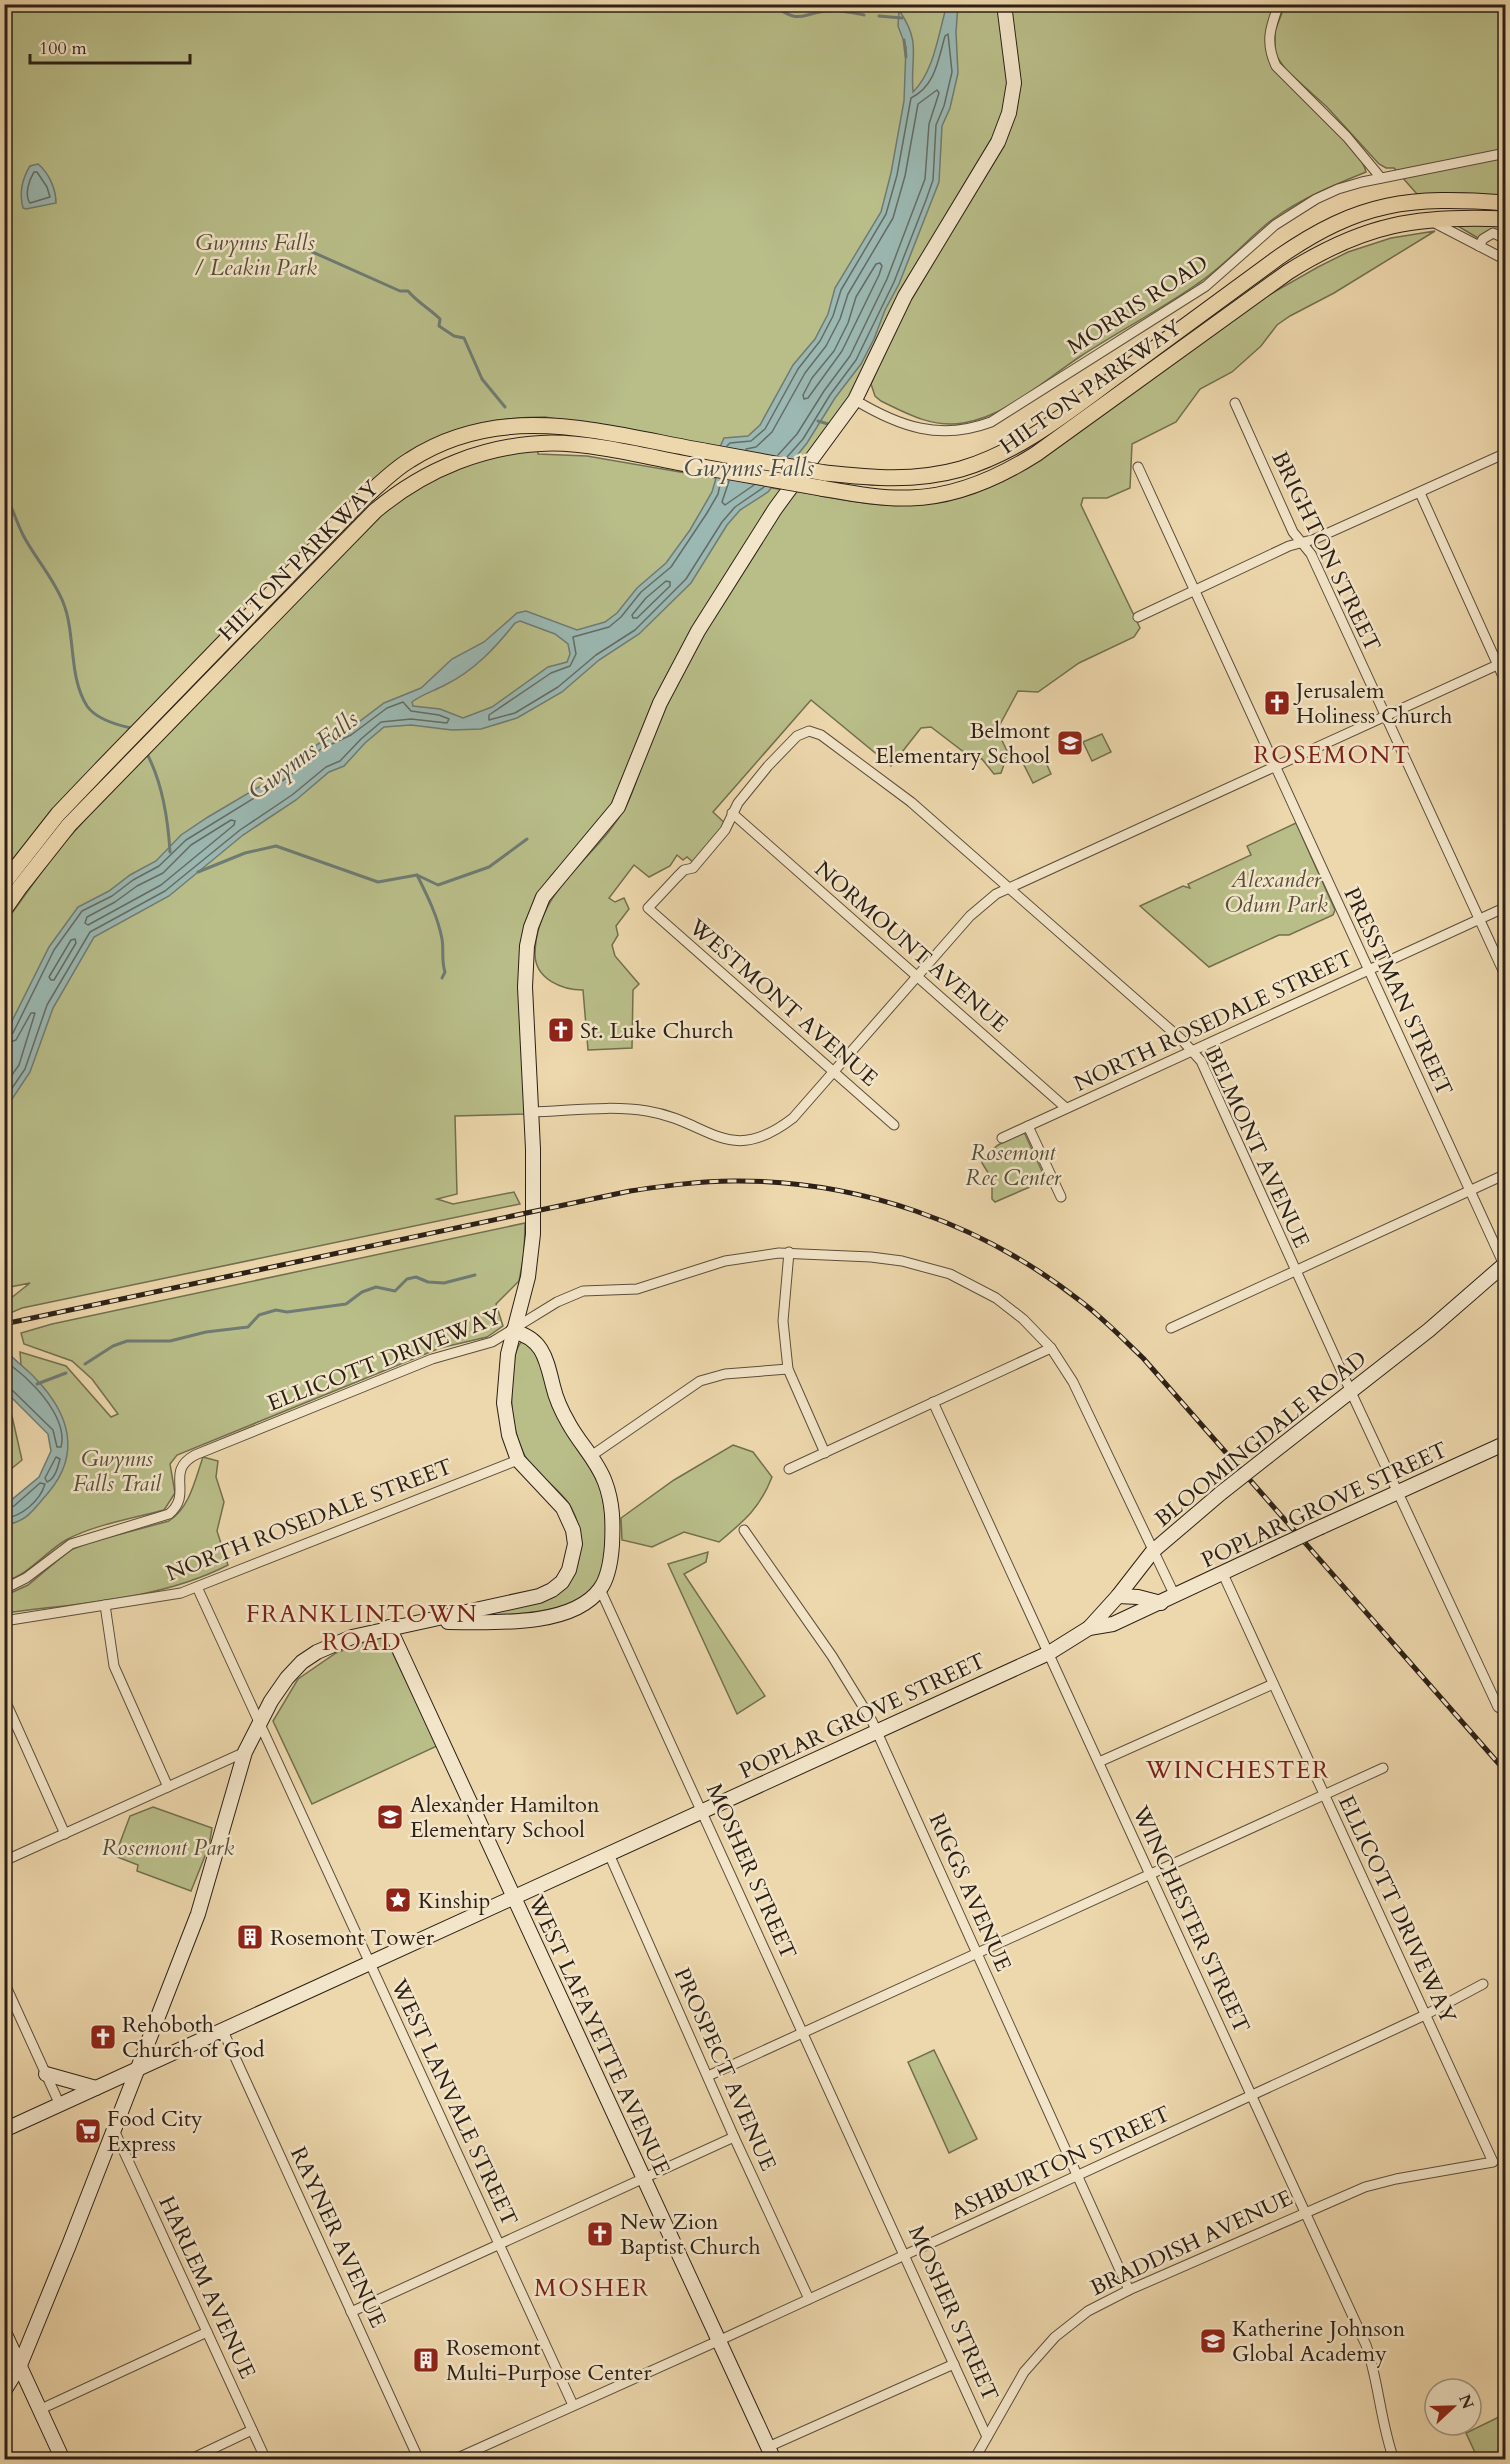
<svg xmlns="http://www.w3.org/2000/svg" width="1510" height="2464" font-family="Cardo,serif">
	<rect width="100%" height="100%" fill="#edd7ac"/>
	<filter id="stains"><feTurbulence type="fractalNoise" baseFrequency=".00333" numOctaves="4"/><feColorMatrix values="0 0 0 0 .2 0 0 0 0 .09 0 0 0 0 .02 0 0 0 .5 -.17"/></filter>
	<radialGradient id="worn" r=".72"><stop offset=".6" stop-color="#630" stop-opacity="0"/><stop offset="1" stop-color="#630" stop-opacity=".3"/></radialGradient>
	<g fill="#b9be89" stroke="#726f50" stroke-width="1.5">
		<path d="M5,5H1001L1010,75L1008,105L995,141L848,400L805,461L545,417C486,417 443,430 394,462L5,872Z"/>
		<path d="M1010,5H1277C1268,29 1259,45 1274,69C1294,88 1362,149 1366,172C1334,185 1302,198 1273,219C1247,239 1225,266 1197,284C1160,310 1119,331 1081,356C1044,380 1008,416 963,423C933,428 907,414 881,401L875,396L871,384L903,310L1016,105Z"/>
		<polygon points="1285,5 1505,5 1505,196 1462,193 1417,194 1394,168 1386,168 1379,164 1327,107 1286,70 1275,54 1275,31"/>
		<polygon points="1456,225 1505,225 1505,231 1492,229 1478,238"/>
		<path d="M1435,231L1334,293L1290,316L1277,325L1261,346L1232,372L1200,389L1176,422L1132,444L1130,488L1107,498H1083L1081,505L1140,628L1134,637L1079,663L1038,692L1018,691L997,730L1008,753L1001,773L994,774L982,759H973L931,727L921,728L891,766L811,700L713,812L729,827L695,864L687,857L683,860L677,855L670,866L649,877L634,865L609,898L615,902L624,898L629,909L616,926L618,935L612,945L615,956L639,984L633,990L632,1048L588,1050L583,990C562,990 535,979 535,954C536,888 598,858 626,806C635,789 640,769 647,751C658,720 672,689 688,660C719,601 759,547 795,491C821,496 847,501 873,504C928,511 985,492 1032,465L1260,300L1318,267L1348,252L1391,238Z"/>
		<path d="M538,449V454L587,456L784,490L702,613L668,673L645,722L615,802L599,823L551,876L537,896L527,919L526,1114L455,1116L457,1194L437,1199L453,1204L514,1192L520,1204L22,1308L8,1314L6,1302L30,1283L5,1288L4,924L56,852L97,806L379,516C393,506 408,493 424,484C458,463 498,455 538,449Z"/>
		<polygon points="1102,734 1111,752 1092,761 1083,742"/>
		<polygon points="1043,756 1051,774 1033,783 1024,765"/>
		<polygon points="1296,823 1335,910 1333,915 1289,935 1279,935 1209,967 1140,906 1183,886 1190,888 1188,884 1251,855 1247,846"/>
		<polygon points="1024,1132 1046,1180 995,1202 992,1199 992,1179 982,1163 982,1158 998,1145"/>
		<path d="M525,1223L524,1255L519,1281L496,1304L503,1326L487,1337L440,1348L177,1455L170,1464L175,1493L164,1510C134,1518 93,1525 66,1540C45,1552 29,1575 5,1581V1512L27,1503L57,1450L49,1395L21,1365L20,1352L66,1366L111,1417L118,1414L92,1379L72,1361L24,1344L21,1333L52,1324Z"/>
		<path d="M522,1341L535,1350L595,1472C605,1498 608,1521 605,1549C604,1560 603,1570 598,1580C578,1617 509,1614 473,1616C491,1611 525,1607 540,1599C549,1594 568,1582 573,1574C584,1554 582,1527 571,1507C559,1486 533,1475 523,1452C513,1431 510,1404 512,1380C514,1367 513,1351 522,1341Z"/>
		<polygon points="5,1406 12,1416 22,1460 5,1474"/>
		<path d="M733,1445L753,1452L772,1477C760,1508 744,1521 719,1542L684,1532L652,1547L622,1540L621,1518L674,1480Z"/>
		<path d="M203,1457L218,1461L216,1477L224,1502L217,1531L228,1565C160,1600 79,1603 5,1613L4,1596L28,1585L70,1550L91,1542L169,1521C190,1507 195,1480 203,1457Z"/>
		<polygon points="708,1552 706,1562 684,1574 765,1696 737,1714 668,1564"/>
		<polygon points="384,1635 437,1746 312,1804 273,1721 298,1679 336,1653"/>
		<polygon points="153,1807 212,1828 209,1846 191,1891 137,1871 138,1865 115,1856 130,1816"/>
		<polygon points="934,2050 977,2139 949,2153 908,2062"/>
		<polygon points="1505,2414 1505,2459 1478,2459 1466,2433"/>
	</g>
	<g fill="#9bb8b2" stroke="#6f7b74" stroke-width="1.5" fill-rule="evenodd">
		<path d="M944,5H958L956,32L958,73L950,108L942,126L939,182L899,284L885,310L874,339L861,364L835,398L807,443L768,492L740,510L727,525L691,583L639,634L599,660L562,692L517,718L481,729L452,730L411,725L384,727L365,743L344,766L329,772L296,800L243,835L169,896L94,937L53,1008L30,1072L10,1102L5,1122V1035L49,947L78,907L109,891L130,875L156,861L181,835L208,817L284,772L318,744L348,730L384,703L421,688L452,659L484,642L517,613L526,611L577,630L605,622L617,613L637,588L666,563L690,530L712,492L719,468L720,447L724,438L748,436L760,425L793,365L815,339L828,314L835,288L881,212L891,173L904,101L906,47L898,26L899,10C922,44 910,55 913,92C934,71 938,36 946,8ZM520,621L555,634L568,644L570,654L567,662L548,667L492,707L463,718L440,709L413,706L412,702C422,694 434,691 445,685C474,671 496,647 515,623Z"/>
		<path d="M38,164C49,173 56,189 56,203L26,209L23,208C19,193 22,179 30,166Z"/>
		<path d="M5,1349C13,1360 25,1367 35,1378C69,1413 82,1453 48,1493C33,1510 28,1521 5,1525V1503L10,1501L39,1477L51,1451L48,1434L5,1391Z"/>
	</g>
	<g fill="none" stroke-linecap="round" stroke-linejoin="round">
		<g stroke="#646c64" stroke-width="1.5">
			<path d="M37,172L47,187L50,197L30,203C24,195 29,180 34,172Z"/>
			<polygon points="880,263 882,266 879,275 842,351 808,398 804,399 803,395 812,378 834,351 848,323 856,297 876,264"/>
			<path d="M727,446L730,443L751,441L765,429L798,369L820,341L833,316L841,290L886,214L897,175L911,98C935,86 938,61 945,36L948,34L952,72L944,106L936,125L933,180L926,200L894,282L856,360L830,395L803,439L787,457"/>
			<polyline points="746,449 756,447 772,432 805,373 826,346 840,319 848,294 893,218 905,176 918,104 937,90 939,93 929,124 925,179 887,279 850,356 824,391 797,434 778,455"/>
			<polyline points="721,480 718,494 707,513 671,567 641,592 621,617 609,627 573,637 576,654 570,666 551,673 489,715 489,720 515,713 558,687 596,655 635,630 686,579 722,522 735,507 764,487"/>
			<polyline points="729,481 722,502 725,505 754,485"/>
			<polygon points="666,581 670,582 670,586 637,618 633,618 632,615 646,598"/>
			<polygon points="231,820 235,821 234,825 161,885 88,925 85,923 87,917 115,902 137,886 163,873 191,845"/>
			<polygon points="75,939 76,943 54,980 51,980 49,977 71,940"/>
			<polyline points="4,1036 13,1033 54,950 82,911 112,896 133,880 159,866 186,840 288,777 321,749 351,735 387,708 403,702 411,711 439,715 449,719 447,723 411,719 381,722 361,739 340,761 326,767 292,795 240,830 165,891 90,932 47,1005 25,1069 4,1100"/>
			<polyline points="4,1044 16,1040 31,1013 35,1013 19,1065 4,1086"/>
			<path d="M4,1359C11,1367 22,1373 29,1381C45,1396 67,1424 61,1447H57L53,1430L11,1389L4,1388"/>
			<path d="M56,1457L60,1459C58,1467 55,1479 47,1482L45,1478Z"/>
			<path d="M4,1508L14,1506L40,1483L45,1484C40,1501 22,1516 4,1519"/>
		</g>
		<g stroke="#6f7b74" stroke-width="3">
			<path d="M772,4C802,27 800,12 830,11C841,10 854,13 864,15"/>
			<polyline points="879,16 902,18"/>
			<polyline points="904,40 906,57"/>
			<path d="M290,242L400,291H408C417,302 430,309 440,319L439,326L454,336L464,338L482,379L505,407"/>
			<polyline points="818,421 828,424"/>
			<path d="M4,492C12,506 16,521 23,535C35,558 53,577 63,602C76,634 68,676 87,706C96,719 117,725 131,728"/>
			<path d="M146,752C162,781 168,819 170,852"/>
			<polyline points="198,872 245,853 276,846 378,882 417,875 438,885 489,867 527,839"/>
			<path d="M417,875C427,895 438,917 442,939C444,950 441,960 445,972L442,978"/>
			<polyline points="85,1364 113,1346 127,1341 170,1341 206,1332 248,1327 259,1315 276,1310 287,1312 346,1304 362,1292 376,1287 395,1291 407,1279 416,1277 428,1282 444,1283 475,1275"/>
			<polyline points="37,1384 66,1373"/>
		</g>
		<defs>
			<g id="street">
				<path d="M1279,4C1270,28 1265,42 1276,66L1347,137L1381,178"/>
				<polyline points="1433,222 1506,260"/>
				<polyline points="1479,246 1483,239 1493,233 1506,239"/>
				<path d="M855,400C900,427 940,441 991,422L1206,286L1275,225L1316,199L1338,189L1362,182L1506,153"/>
				<polyline points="1235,403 1293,532 1311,554 1506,977"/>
				<polyline points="1138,467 1506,1269"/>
				<polyline points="1420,493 1506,683"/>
				<polyline points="1138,617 1289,546 1315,539 1506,453"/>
				<polyline points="732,813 1066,1108"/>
				<path d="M531,1112C569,1111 610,1105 647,1111C710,1121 728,1168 793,1118L970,916L996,894L1506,661"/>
				<polyline points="894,1125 648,908 677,877 684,870 693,868 725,830 738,803 768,766 797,736 809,731 821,735 911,802 1182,1040 1201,1061 1351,1392 1498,1707 1506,1712"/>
				<polyline points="1028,1126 1061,1197"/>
				<polyline points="1002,1138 1506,907"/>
				<polyline points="789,1252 783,1321 788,1369 825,1453"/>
				<polyline points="1171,1328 1506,1174"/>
				<path d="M933,1402L1366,2345C1379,2382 1380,2421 1394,2460"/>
				<polyline points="591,1456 700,1381 725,1374 788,1369"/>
				<polyline points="789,1469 1051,1348"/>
				<polyline points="744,1530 832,1656 872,1721 1129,2290"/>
				<polyline points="197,1587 573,2405"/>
				<path d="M4,1589L26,1578L71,1544L169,1514C194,1493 164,1472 195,1455L432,1359L492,1342L557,1302L583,1291L637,1289L725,1261L779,1253L871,1257L902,1261L950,1274L996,1298L1023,1319L1051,1348L1073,1382L1175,1596"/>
				<polyline points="600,1589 987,2437"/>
				<polyline points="105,1605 114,1666 168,1787"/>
				<polyline points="4,1621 181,1593 518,1460"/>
				<polyline points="4,1698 65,1834"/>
				<polyline points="1099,1762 1273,1684"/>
				<polyline points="609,1854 734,2137 809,2299"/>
				<polyline points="4,1861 245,1752"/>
				<polyline points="4,1982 60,2105"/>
				<polyline points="223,2031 419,2460"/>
				<polyline points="708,2076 1383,1768"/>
				<polyline points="114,2130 266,2460"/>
				<polyline points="351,2312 734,2137"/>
				<polyline points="41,2409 207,2332"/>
				<polyline points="768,2447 954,2364"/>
				<polyline points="189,2460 252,2430"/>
				<polyline points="453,2460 729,2336 1378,2037 1425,2015 1483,1984"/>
				<polyline points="974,2460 1024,2372 1055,2337 1088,2311 1129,2290 1365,2187 1396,2179 1493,2162 1223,1574"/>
			</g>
			<g id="secondary">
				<polyline points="1268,1456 1429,1330 1506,1263"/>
				<polyline points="1321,1527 1506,1443"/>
				<polyline points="1118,1596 1138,1597 1161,1603"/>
				<path d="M448,1622C490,1622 572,1628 600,1589C609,1577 611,1559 612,1545C613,1523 613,1503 605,1482C597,1460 580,1444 569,1424C562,1412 556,1399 553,1386C546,1358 543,1339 513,1331"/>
				<polyline points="389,1627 774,2460"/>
				<polyline points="1089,1628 1113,1624 1282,1545"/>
				<polyline points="46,2074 96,2088"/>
				<polyline points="4,2130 1049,1653 1089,1628 1118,1596 1153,1551 1221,1493"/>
				<polyline points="4,2332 63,2460"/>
				<polyline points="4,2391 20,2365 69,2245 198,1914 245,1752 271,1701 287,1678 302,1662 317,1652 352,1637 539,1596 552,1590 562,1582 569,1570 575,1544 573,1530 563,1508 518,1460 509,1435 504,1403 508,1354 528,1277 533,1234 533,1149 525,987 527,946 531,927 543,897 618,807 660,703 698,631 775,509 855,400 905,296 998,142 1009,113 1014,83 1004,4"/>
			</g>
			<g id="primary">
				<path d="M825,473C871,478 915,482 961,469C1022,451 1070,410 1121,373C1174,334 1227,295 1279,257C1360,201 1409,196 1506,203"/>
				<path d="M821,488C850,493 880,499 910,498C955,497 998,478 1036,454L1288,272C1364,224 1417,215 1506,219"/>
				<path d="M4,883L58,814L100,770L364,498C379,485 393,470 410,460C503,400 603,433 704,451"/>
				<path d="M4,910L20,887L69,825L375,511C425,469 486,444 552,443C597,443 656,459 702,467"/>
			</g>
		</defs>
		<use href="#street" stroke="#5c4e3c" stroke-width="11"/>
		<use href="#secondary" stroke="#2c2017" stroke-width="16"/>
		<use href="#primary" stroke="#2c2017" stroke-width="17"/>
		<use href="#street" stroke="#f3e5c9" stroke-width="9"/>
		<use href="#secondary" stroke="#f3e5c9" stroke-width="14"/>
		<use href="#primary" stroke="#edd7ac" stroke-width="15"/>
		<defs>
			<path id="rail" d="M4,1324L630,1191C664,1186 699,1181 734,1181C858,1180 981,1223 1079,1300C1102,1317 1122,1338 1143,1358L1506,1772"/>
		</defs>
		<use href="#rail" stroke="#2c2017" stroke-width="5"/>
		<use href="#rail" stroke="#f3e5c9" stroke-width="3" stroke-dasharray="9" stroke-linecap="butt"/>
		<defs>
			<g id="secondary-bridge">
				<polyline points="1221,1493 1268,1456"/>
				<polyline points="1282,1545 1321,1527"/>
			</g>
			<g id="primary-bridge">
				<polyline points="704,451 825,473"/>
				<polyline points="702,467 821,488"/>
			</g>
		</defs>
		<use href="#secondary-bridge" stroke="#2c2017" stroke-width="16" stroke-linecap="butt"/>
		<use href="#primary-bridge" stroke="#2c2017" stroke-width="17" stroke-linecap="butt"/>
		<use href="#secondary-bridge" stroke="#f3e5c9" stroke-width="14"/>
		<use href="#primary-bridge" stroke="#edd7ac" stroke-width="15"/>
	</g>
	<defs>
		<symbol id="church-square" viewBox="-11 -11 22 22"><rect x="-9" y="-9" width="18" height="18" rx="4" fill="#8f2418" stroke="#f3e5c9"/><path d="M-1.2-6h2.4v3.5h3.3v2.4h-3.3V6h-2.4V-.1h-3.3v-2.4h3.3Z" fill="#fff"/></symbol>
		<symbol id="school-square" viewBox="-11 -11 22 22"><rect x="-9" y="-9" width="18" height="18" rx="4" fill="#8f2418" stroke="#f3e5c9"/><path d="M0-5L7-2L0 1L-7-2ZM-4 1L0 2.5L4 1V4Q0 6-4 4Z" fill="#fff"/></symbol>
		<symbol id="sight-square" viewBox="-11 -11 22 22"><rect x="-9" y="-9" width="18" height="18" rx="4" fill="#8f2418" stroke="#f3e5c9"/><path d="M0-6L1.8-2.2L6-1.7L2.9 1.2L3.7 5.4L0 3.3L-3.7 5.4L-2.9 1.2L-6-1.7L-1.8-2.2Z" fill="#fff"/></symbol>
		<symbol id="building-square" viewBox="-11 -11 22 22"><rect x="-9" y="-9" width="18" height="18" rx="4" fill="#8f2418" stroke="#f3e5c9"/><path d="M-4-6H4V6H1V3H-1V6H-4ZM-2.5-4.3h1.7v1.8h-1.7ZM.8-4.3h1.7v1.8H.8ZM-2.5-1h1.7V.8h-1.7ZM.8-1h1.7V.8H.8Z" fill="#fff"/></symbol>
		<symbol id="supermarket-square" viewBox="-11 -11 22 22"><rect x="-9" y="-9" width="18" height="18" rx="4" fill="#8f2418" stroke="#f3e5c9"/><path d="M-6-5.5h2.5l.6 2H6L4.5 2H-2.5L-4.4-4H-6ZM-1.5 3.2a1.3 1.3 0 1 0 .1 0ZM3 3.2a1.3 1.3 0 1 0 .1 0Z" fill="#fff"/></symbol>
	</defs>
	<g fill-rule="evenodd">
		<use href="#church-square" x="1262" y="688" width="30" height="30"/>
		<use href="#school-square" x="1055" y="728" width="30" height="30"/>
		<use href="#church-square" x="546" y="1015" width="30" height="30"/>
		<use href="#school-square" x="375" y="1802" width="30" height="30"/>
		<use href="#sight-square" x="383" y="1885" width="30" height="30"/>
		<use href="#building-square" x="235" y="1922" width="30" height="30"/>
		<use href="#church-square" x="88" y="2022" width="30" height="30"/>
		<use href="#supermarket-square" x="73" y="2116" width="30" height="30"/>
		<use href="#church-square" x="585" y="2219" width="30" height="30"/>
		<use href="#school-square" x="1198" y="2326" width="30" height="30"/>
		<use href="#building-square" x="411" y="2345" width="30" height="30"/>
	</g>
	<g text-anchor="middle" stroke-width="5" stroke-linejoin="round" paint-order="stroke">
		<g font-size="22" font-style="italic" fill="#564f39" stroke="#f3e5c9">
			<text x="255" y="250">Gwynns Falls<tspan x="255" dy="25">/ Leakin Park</tspan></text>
			<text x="1276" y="887">Alexander<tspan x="1276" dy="25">Odum Park</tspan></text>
			<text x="1013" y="1160">Rosemont<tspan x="1013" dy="25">Rec Center</tspan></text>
			<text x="117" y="1466">Gwynns<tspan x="117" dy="25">Falls Trail</tspan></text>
			<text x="168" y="1855">Rosemont Park</text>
		</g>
		<g font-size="22" fill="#2c2017" stroke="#f3e5c9">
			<text transform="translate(1137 304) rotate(-33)" y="8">MORRIS ROAD</text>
			<text transform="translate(1090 386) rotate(-35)" y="8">HILTON PARKWAY</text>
			<text transform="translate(1327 551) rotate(64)" y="8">BRIGHTON STREET</text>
			<text transform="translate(298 560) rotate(-45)" y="8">HILTON PARKWAY</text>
			<text transform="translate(912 946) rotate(41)" y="8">NORMOUNT AVENUE</text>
			<text transform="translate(1399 991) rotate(65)" y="8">PRESSTMAN STREET</text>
			<text transform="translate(784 1002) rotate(41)" y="8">WESTMONT AVENUE</text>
			<text transform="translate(1213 1020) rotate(-25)" y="8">NORTH ROSEDALE STREET</text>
			<text transform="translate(1258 1147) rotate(65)" y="8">BELMONT AVENUE</text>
			<text transform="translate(384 1359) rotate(-21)" y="8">ELLICOTT DRIVEWAY</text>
			<text transform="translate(1260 1438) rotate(-39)" y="8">BLOOMINGDALE ROAD</text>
			<text transform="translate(1324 1504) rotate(-25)" y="8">POPLAR GROVE STREET</text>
			<text transform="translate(309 1519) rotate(-21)" y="8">NORTH ROSEDALE STREET</text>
			<text transform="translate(862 1715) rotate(-25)" y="8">POPLAR GROVE STREET</text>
			<text transform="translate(752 1871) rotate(66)" y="8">MOSHER STREET</text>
			<text transform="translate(971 1892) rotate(66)" y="8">RIGGS AVENUE</text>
			<text transform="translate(1398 1909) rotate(65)" y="8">ELLICOTT DRIVEWAY</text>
			<text transform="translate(1192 1919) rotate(65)" y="8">WINCHESTER STREET</text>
			<text transform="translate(600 2035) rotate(65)" y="8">WEST LAFAYETTE AVENUE</text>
			<text transform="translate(726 2069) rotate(66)" y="8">PROSPECT AVENUE</text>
			<text transform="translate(455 2102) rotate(65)" y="8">WEST LANVALE STREET</text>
			<text transform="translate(1060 2162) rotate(-25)" y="8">ASHBURTON STREET</text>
			<text transform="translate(339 2237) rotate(65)" y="8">RAYNER AVENUE</text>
			<text transform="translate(1191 2242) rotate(-25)" y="8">BRADDISH AVENUE</text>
			<text transform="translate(208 2287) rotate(65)" y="8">HARLEM AVENUE</text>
			<text transform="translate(954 2313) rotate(66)" y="8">MOSHER STREET</text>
		</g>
		<g font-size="22" fill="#2c2017" stroke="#f3e5c9" text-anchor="start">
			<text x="1296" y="698">Jerusalem<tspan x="1296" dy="25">Holiness Church</tspan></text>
			<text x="1050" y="738" text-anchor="end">Belmont<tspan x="1050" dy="25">Elementary School</tspan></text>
			<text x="580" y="1038">St. Luke Church</text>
			<text x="410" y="1812">Alexander Hamilton<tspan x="410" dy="25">Elementary School</tspan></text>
			<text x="418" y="1908">Kinship</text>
			<text x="270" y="1945">Rosemont Tower</text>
			<text x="122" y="2032">Rehoboth<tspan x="122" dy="25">Church of God</tspan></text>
			<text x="107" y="2126">Food City<tspan x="107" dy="25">Express</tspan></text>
			<text x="620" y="2229">New Zion<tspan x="620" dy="25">Baptist Church</tspan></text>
			<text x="1232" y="2336">Katherine Johnson<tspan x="1232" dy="25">Global Academy</tspan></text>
			<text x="446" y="2355">Rosemont<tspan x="446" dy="25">Multi-Purpose Center</tspan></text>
		</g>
		<g font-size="24" font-style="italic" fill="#4d4e46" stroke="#f3e5c9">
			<text x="749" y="476">Gwynns Falls</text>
			<text transform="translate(303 755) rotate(-37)" y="8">Gwynns Falls</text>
		</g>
		<g font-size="24" letter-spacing="1.5" fill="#7a1f14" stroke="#f3e5c9">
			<text x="1332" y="763">ROSEMONT</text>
			<text x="362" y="1622">FRANKLINTOWN<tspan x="362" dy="28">ROAD</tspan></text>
			<text x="1238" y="1778">WINCHESTER</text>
			<text x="592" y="2296">MOSHER</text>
		</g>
	</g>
	<rect width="1510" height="2464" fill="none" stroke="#edd7ac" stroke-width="24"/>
	<rect x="6" y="6" width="1498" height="2452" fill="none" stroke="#2c2017" stroke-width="3"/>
	<rect x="12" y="12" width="1486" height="2440" fill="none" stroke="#2c2017" stroke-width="1.5"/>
	<g transform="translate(1453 2407) rotate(68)"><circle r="28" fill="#f3e5c9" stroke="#a39682" stroke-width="1.5"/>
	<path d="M0-4.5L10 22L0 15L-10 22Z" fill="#8f2418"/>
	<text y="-9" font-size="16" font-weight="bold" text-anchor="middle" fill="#2c2017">N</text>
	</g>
	<path d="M30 54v9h160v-9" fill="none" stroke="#2c2017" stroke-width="3"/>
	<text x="39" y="54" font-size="18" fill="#2c2017" stroke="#f3e5c9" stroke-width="4.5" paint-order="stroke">100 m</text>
	<rect width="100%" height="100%" filter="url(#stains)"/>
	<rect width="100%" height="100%" fill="url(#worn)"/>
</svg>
